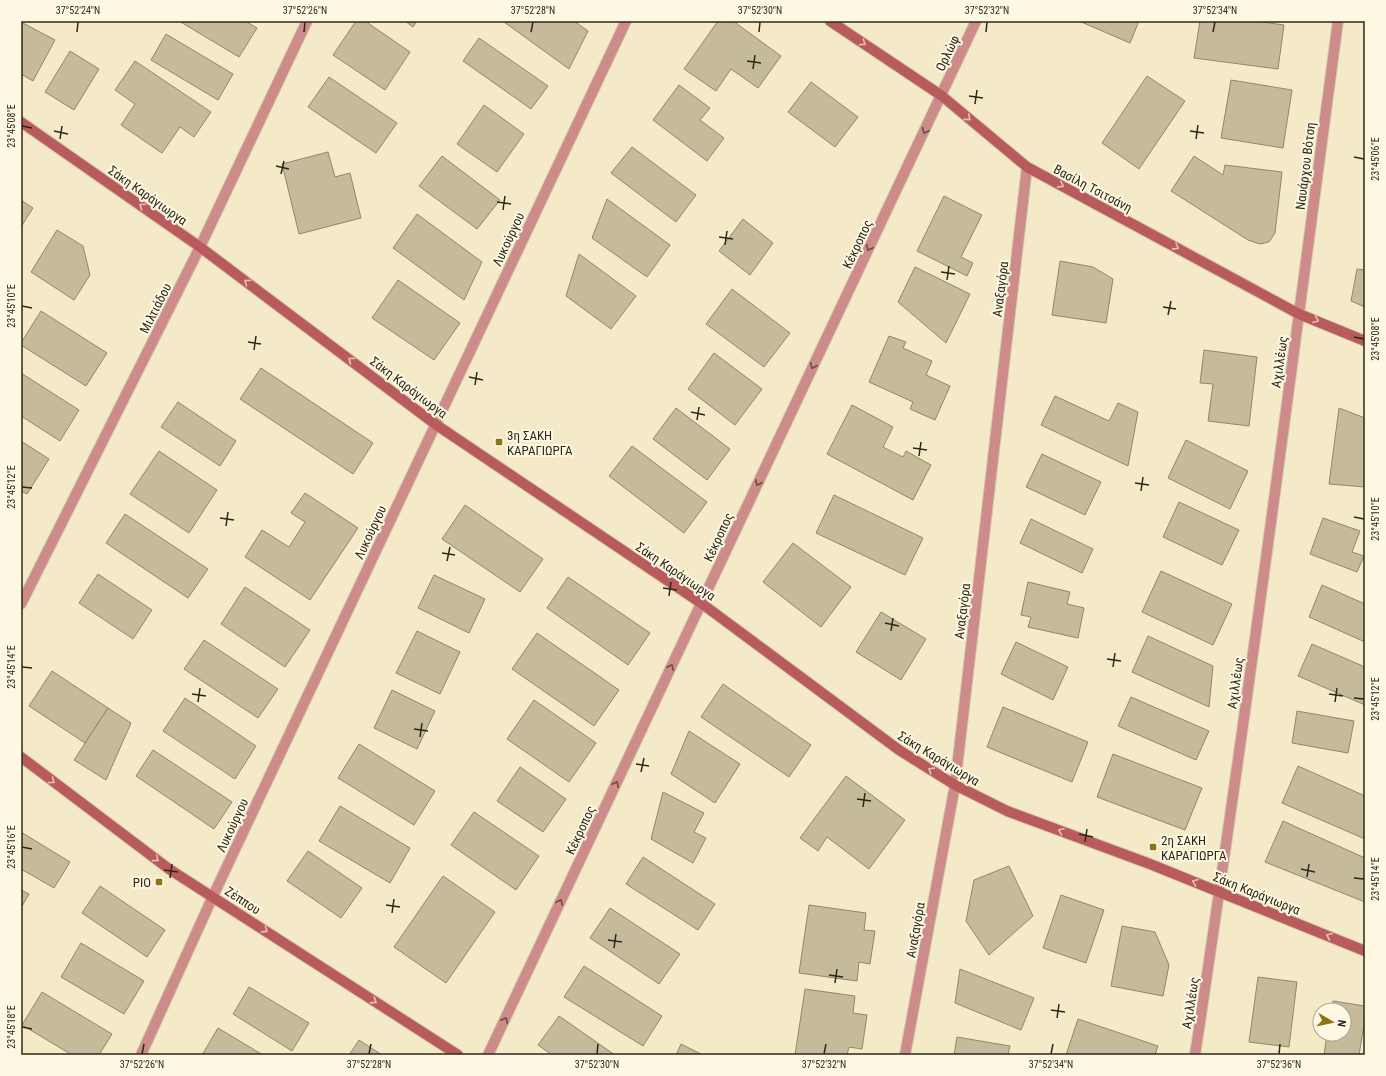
<svg xmlns="http://www.w3.org/2000/svg" width="1386" height="1076" font-family="'Roboto Condensed',sans-serif">
	<rect width="100%" height="100%" fill="#f5eac8"/>
	<g fill="#c5bb9a" stroke="#918768">
		<polygon points="179,21 245,21 257,28 239,57"/>
		<polygon points="356,21 365,21 410,52 385,90 333,55"/>
		<polygon points="405,21 417,21 413,27"/>
		<polygon points="505,21 574,21 588,31 569,69 504,22"/>
		<polygon points="718,21 733,21 781,56 758,88 731,69 716,91 684,69"/>
		<polygon points="1079,21 1139,21 1130,43"/>
		<polygon points="1200,21 1255,21 1284,25 1278,69 1194,58"/>
		<polygon points="21,22 55,40 33,81 21,74"/>
		<polygon points="166,34 233,74 218,100 151,60"/>
		<polygon points="479,38 548,86 531,109 463,61"/>
		<polygon points="70,51 99,69 74,110 45,92"/>
		<polygon points="135,61 211,112 194,137 180,127 162,153 121,125 135,104 115,90"/>
		<polygon points="1147,76 1185,101 1139,169 1102,143"/>
		<polygon points="329,77 397,123 376,153 308,107"/>
		<polygon points="1231,80 1292,90 1283,148 1221,138"/>
		<polygon points="811,82 858,117 835,147 788,112"/>
		<polygon points="679,85 710,108 700,120 724,138 707,161 653,120"/>
		<polygon points="484,105 524,134 497,172 457,144"/>
		<polygon points="632,147 696,195 676,222 611,173"/>
		<polygon points="328,152 335,177 350,173 361,218 299,234 282,164"/>
		<polygon points="442,156 500,200 477,229 419,186"/>
		<polygon points="1194,156 1223,175 1225,165 1282,172 1275,233 1269,242 1260,244 1248,240 1171,191"/>
		<polygon points="944,196 982,215 961,257 973,263 967,276 917,251"/>
		<polygon points="607,199 670,245 647,277 592,238"/>
		<polygon points="21,200 33,208 21,227"/>
		<polygon points="417,214 482,262 464,300 393,248"/>
		<polygon points="743,219 773,243 750,275 719,251"/>
		<polygon points="57,230 83,246 90,275 74,300 31,272"/>
		<polygon points="579,254 636,296 611,329 566,296"/>
		<polygon points="1060,261 1093,267 1113,279 1106,323 1052,315"/>
		<polygon points="915,267 970,294 946,343 898,302"/>
		<polygon points="1357,269 1365,270 1365,307 1351,301"/>
		<polygon points="398,280 460,323 434,360 372,318"/>
		<polygon points="732,289 790,333 764,367 706,324"/>
		<polygon points="41,311 107,353 86,386 21,345 21,343"/>
		<polygon points="889,336 906,342 903,348 932,361 926,375 950,386 935,420 910,409 913,402 869,382"/>
		<polygon points="1204,350 1257,357 1249,426 1208,421 1213,384 1200,383"/>
		<polygon points="714,353 762,389 735,425 688,389"/>
		<polygon points="261,368 373,443 353,474 240,399"/>
		<polygon points="21,373 79,410 60,441 21,416"/>
		<polygon points="1055,396 1109,421 1118,403 1138,412 1128,466 1041,425"/>
		<polygon points="178,402 236,441 220,466 161,427"/>
		<polygon points="852,405 893,427 883,447 903,457 906,451 931,465 913,500 827,454"/>
		<polygon points="676,408 730,449 707,480 653,439"/>
		<polygon points="1339,408 1365,418 1365,487 1329,484"/>
		<polygon points="1186,440 1248,471 1230,509 1168,478"/>
		<polygon points="21,441 49,459 27,494 21,491"/>
		<polygon points="632,446 707,502 684,533 609,476"/>
		<polygon points="159,451 217,490 189,533 130,494"/>
		<polygon points="1042,454 1101,482 1085,515 1026,487"/>
		<polygon points="305,493 358,528 310,600 245,557 262,530 289,547 305,522 291,513"/>
		<polygon points="834,495 923,538 905,575 816,533"/>
		<polygon points="1179,502 1239,530 1222,565 1163,537"/>
		<polygon points="465,505 543,559 520,592 442,539"/>
		<polygon points="125,514 208,569 188,598 106,543"/>
		<polygon points="1323,518 1360,531 1352,552 1364,556 1357,572 1310,554"/>
		<polygon points="1031,519 1093,549 1082,573 1020,543"/>
		<polygon points="793,543 851,587 821,627 763,582"/>
		<polygon points="1161,571 1232,604 1213,645 1142,612"/>
		<polygon points="98,574 152,610 133,639 79,603"/>
		<polygon points="434,575 485,599 469,633 418,608"/>
		<polygon points="568,577 650,633 628,665 547,608"/>
		<polygon points="1028,582 1070,592 1067,604 1084,608 1078,638 1028,627 1031,617 1021,615"/>
		<polygon points="1322,585 1365,604 1365,642 1309,617"/>
		<polygon points="245,587 310,630 285,667 221,624"/>
		<polygon points="881,612 926,639 901,680 856,652"/>
		<polygon points="417,631 460,652 440,694 396,673"/>
		<polygon points="537,633 619,690 594,726 512,669"/>
		<polygon points="1148,636 1213,666 1209,707 1132,672"/>
		<polygon points="204,640 278,689 258,718 184,669"/>
		<polygon points="1016,642 1068,667 1053,700 1001,674"/>
		<polygon points="1312,644 1365,667 1365,705 1298,676"/>
		<polygon points="52,671 108,708 85,743 29,706"/>
		<polygon points="723,684 811,745 789,777 701,717"/>
		<polygon points="392,690 435,711 417,749 374,728"/>
		<polygon points="1131,697 1209,731 1196,760 1118,726"/>
		<polygon points="185,698 256,746 235,779 163,731"/>
		<polygon points="534,700 596,743 569,782 507,739"/>
		<polygon points="1003,707 1088,742 1072,782 987,747"/>
		<polygon points="108,708 131,723 106,780 74,760"/>
		<polygon points="1297,711 1354,721 1348,753 1292,743"/>
		<polygon points="689,731 740,764 715,803 671,774"/>
		<polygon points="359,744 435,791 414,825 338,778"/>
		<polygon points="153,750 232,802 214,829 136,776"/>
		<polygon points="1113,754 1202,788 1185,830 1097,797"/>
		<polygon points="1298,766 1365,796 1365,839 1282,803"/>
		<polygon points="520,767 566,799 543,832 497,801"/>
		<polygon points="846,776 905,820 869,869 827,837 818,851 800,838"/>
		<polygon points="663,792 704,813 694,832 706,838 693,863 651,839"/>
		<polygon points="340,806 410,848 390,883 319,841"/>
		<polygon points="474,812 539,856 516,890 451,845"/>
		<polygon points="1283,821 1365,858 1365,902 1265,862"/>
		<polygon points="21,832 70,862 54,888 21,869"/>
		<polygon points="308,851 362,888 341,918 287,881"/>
		<polygon points="643,857 715,904 698,930 626,884"/>
		<polygon points="1009,866 1033,916 989,955 966,921 974,880"/>
		<polygon points="443,876 495,912 446,983 394,947"/>
		<polygon points="100,886 165,930 147,957 82,913"/>
		<polygon points="21,890 29,894 21,908"/>
		<polygon points="1061,895 1104,910 1086,963 1043,948"/>
		<polygon points="809,905 866,913 864,930 875,931 870,964 859,962 857,981 799,973"/>
		<polygon points="610,908 680,954 659,984 590,938"/>
		<polygon points="1122,926 1155,932 1169,965 1163,996 1111,986"/>
		<polygon points="81,943 144,981 124,1014 61,977"/>
		<polygon points="584,966 662,1016 643,1046 564,997"/>
		<polygon points="960,969 1034,998 1021,1030 955,1003"/>
		<polygon points="1258,977 1297,982 1289,1047 1249,1042"/>
		<polygon points="249,987 309,1023 292,1051 233,1014"/>
		<polygon points="805,989 855,996 853,1013 867,1015 862,1049 849,1047 847,1055 795,1055"/>
		<polygon points="42,992 112,1034 99,1055 72,1055 22,1025"/>
		<polygon points="1333,1001 1365,1006 1365,1019 1359,1055 1324,1055 1327,1034 1344,1034 1344,1010 1331,1010"/>
		<polygon points="559,1016 615,1055 552,1055 538,1045"/>
		<polygon points="1078,1019 1158,1046 1155,1055 1066,1055"/>
		<polygon points="218,1028 263,1055 202,1055"/>
		<polygon points="957,1037 1010,1046 1008,1055 954,1055"/>
		<polygon points="359,1040 382,1055 349,1055"/>
		<polygon points="681,1044 703,1055 676,1055"/>
	</g>
	<g fill="none" stroke-linecap="round" stroke-linejoin="round">
		<defs>
			<g id="street">
				<polyline points="21,604 200,247 307,21"/>
				<polyline points="141,1055 213,896 626,21"/>
				<polyline points="488,1055 976,21"/>
				<polyline points="905,1055 955,785 1027,167"/>
				<path d="M1195,1055C1247,711 1292,366 1338,21"/>
			</g>
			<g id="secondary">
				<polyline points="830,21 942,96 1027,167 1299,314 1365,341"/>
				<polyline points="21,122 200,247 435,424 701,603 899,750 955,785 1007,811 1150,864 1365,951"/>
				<polyline points="21,757 169,869 458,1055"/>
			</g>
		</defs>
		<use href="#street" stroke="#d1c7a9" stroke-width="12"/>
		<use href="#secondary" stroke="#d1c7a9" stroke-width="12"/>
		<use href="#street" stroke="#cd8b8a" stroke-width="10"/>
		<use href="#secondary" stroke="#b95a5c" stroke-width="10"/>
	</g>
	<defs><path id="oneway-chevron" d="M-2-3.5L2.5 0L-2 3.5" fill="none" stroke-width="1.6" stroke-linecap="round" stroke-linejoin="round"/></defs>
	<g stroke="#e6c1b4">
		<use href="#oneway-chevron" transform="translate(863 43) rotate(34)"/>
		<use href="#oneway-chevron" transform="translate(968 118) rotate(40)"/>
		<use href="#oneway-chevron" transform="translate(1061 185) rotate(28)"/>
		<use href="#oneway-chevron" transform="translate(142 206) rotate(-145)"/>
		<use href="#oneway-chevron" transform="translate(1176 247) rotate(28)"/>
		<use href="#oneway-chevron" transform="translate(247 282) rotate(-143)"/>
		<use href="#oneway-chevron" transform="translate(1316 320) rotate(22)"/>
		<use href="#oneway-chevron" transform="translate(351 360) rotate(-143)"/>
		<use href="#oneway-chevron" transform="translate(931 770) rotate(-148)"/>
		<use href="#oneway-chevron" transform="translate(52 781) rotate(37)"/>
		<use href="#oneway-chevron" transform="translate(1061 831) rotate(-159)"/>
		<use href="#oneway-chevron" transform="translate(156 859) rotate(37)"/>
		<use href="#oneway-chevron" transform="translate(1195 882) rotate(-158)"/>
		<use href="#oneway-chevron" transform="translate(265 930) rotate(33)"/>
		<use href="#oneway-chevron" transform="translate(1329 936) rotate(-158)"/>
		<use href="#oneway-chevron" transform="translate(374 1001) rotate(33)"/>
	</g>
	<g stroke="#6c5047">
		<use href="#oneway-chevron" transform="translate(925 131) rotate(115)"/>
		<use href="#oneway-chevron" transform="translate(869 248) rotate(115)"/>
		<use href="#oneway-chevron" transform="translate(813 366) rotate(115)"/>
		<use href="#oneway-chevron" transform="translate(758 483) rotate(115)"/>
		<use href="#oneway-chevron" transform="translate(671 667) rotate(-65)"/>
		<use href="#oneway-chevron" transform="translate(616 784) rotate(-65)"/>
		<use href="#oneway-chevron" transform="translate(560 902) rotate(-65)"/>
		<use href="#oneway-chevron" transform="translate(505 1020) rotate(-65)"/>
	</g>
	<path fill="none" stroke="#2c281b" stroke-width="1.5" d="M77,32L78,22M304,32L305,22M531,32L533,22M759,32L760,22M986,32L987,22M1213,32L1215,22M747,61L761,63M753,69L755,55M969,96L983,98M975,104L977,90M22,126L32,128M54,131L68,134M1190,131L1204,133M60,139L62,126M1196,139L1198,125M1354,157L1364,159M276,166L289,169M281,174L284,161M497,202L511,204M503,210L505,196M719,237L733,239M725,245L727,231M941,272L955,274M947,280L949,266M22,306L32,308M1163,307L1176,309M1168,315L1171,301M1354,337L1364,339M248,342L261,344M254,350L256,336M469,377L483,380M475,385L477,372M691,412L705,415M697,420L699,407M913,448L927,450M919,456L921,442M1135,483L1149,485M22,487L32,488M1141,491L1143,477M1354,517L1364,519M220,518L234,520M226,526L228,512M442,553L455,555M447,561L450,547M663,588L677,590M669,596L671,582M885,623L899,626M891,631L893,618M1107,659L1121,661M22,667L32,668M1113,667L1115,653M192,694L206,696M1329,694L1343,696M1354,698L1364,699M198,702L200,688M1335,702L1337,688M414,729L428,731M420,737L422,723M636,764L649,766M641,772L644,758M857,799L871,801M863,807L865,793M1079,834L1093,837M1085,842L1087,829M22,847L32,849M1301,869L1315,872M164,870L178,872M1307,877L1309,864M170,878L172,864M1354,878L1364,879M386,905L400,907M392,913L394,899M608,940L622,942M614,948L616,934M829,975L843,977M835,983L837,969M1051,1010L1065,1012M1057,1018L1059,1004M22,1027L32,1029M142,1054L144,1044M369,1054L371,1044M597,1054L598,1044M824,1054L826,1044M1051,1054L1053,1044M1279,1054L1280,1044"/>
	<g fill="#8d7317" stroke="#fef8e3" stroke-width="1.5">
		<rect x="495" y="438" width="8" height="8" rx="2"/>
		<rect x="1149" y="843" width="8" height="8" rx="2"/>
		<rect x="155" y="878" width="8" height="8" rx="2"/>
	</g>
	<g text-anchor="middle" stroke-width="4" stroke-linejoin="round" paint-order="stroke">
		<g font-size="13" fill="#2c281b" stroke="#fef8e3">
			<text transform="translate(947 53) rotate(-65)" y="5">Ορλώφ</text>
			<text transform="translate(1305 166) rotate(-83)" y="5">Ναυάρχου Βότση</text>
			<text transform="translate(1093 188) rotate(28)" y="5">Βασίλη Τσιτσάνη</text>
			<text transform="translate(148 195) rotate(35)" y="5">Σάκη Καράγιωργα</text>
			<text transform="translate(508 239) rotate(-65)" y="5">Λυκούργου</text>
			<text transform="translate(857 244) rotate(-65)" y="5">Κέκροπος</text>
			<text transform="translate(1000 289) rotate(-83)" y="5">Αναξαγόρα</text>
			<text transform="translate(155 308) rotate(-63)" y="5">Μιλτιάδου</text>
			<text transform="translate(1279 362) rotate(-82)" y="5">Αχιλλέως</text>
			<text transform="translate(409 387) rotate(37)" y="5">Σάκη Καράγιωργα</text>
			<text transform="translate(370 532) rotate(-65)" y="5">Λυκούργου</text>
			<text transform="translate(718 537) rotate(-65)" y="5">Κέκροπος</text>
			<text transform="translate(676 571) rotate(34)" y="5">Σάκη Καράγιωργα</text>
			<text transform="translate(962 611) rotate(-83)" y="5">Αναξαγόρα</text>
			<text transform="translate(1235 683) rotate(-82)" y="5">Αχιλλέως</text>
			<text transform="translate(939 758) rotate(31)" y="5">Σάκη Καράγιωργα</text>
			<text transform="translate(232 825) rotate(-65)" y="5">Λυκούργου</text>
			<text transform="translate(580 830) rotate(-65)" y="5">Κέκροπος</text>
			<text transform="translate(1257 893) rotate(22)" y="5">Σάκη Καράγιωργα</text>
			<text transform="translate(243 900) rotate(33)" y="5">Ζέππου</text>
			<text transform="translate(915 930) rotate(-80)" y="5">Αναξαγόρα</text>
			<text transform="translate(1190 1003) rotate(-81)" y="5">Αχιλλέως</text>
		</g>
		<g font-size="13" fill="#2c281b" stroke="#fef8e3" text-anchor="start">
			<text x="507" y="440">3η ΣΑΚΗ<tspan x="507" dy="15">ΚΑΡΑΓΙΩΡΓΑ</tspan></text>
			<text x="1161" y="845">2η ΣΑΚΗ<tspan x="1161" dy="15">ΚΑΡΑΓΙΩΡΓΑ</tspan></text>
			<text x="151" y="887" text-anchor="end">ΡΙΟ</text>
		</g>
	</g>
	<rect width="1386" height="1076" fill="none" stroke="#fef8e3" stroke-width="44"/>
	<g transform="translate(1332 1022) rotate(99)"><circle r="19" fill="#fef8e3" stroke="#aaa593"/>
	<path d="M0-3L7 15L0 10L-7 15Z" fill="#8d7317"/>
	<text y="-6" font-size="11" font-weight="bold" text-anchor="middle" fill="#2c281b">N</text>
	</g>
	<rect x="22" y="22" width="1342" height="1032" fill="none" stroke="#2c281b" stroke-width="1.5"/>
	<g font-size="10" text-anchor="middle" fill="#2c281b">
		<text x="78" y="14">37°52'24"N</text>
		<text x="305" y="14">37°52'26"N</text>
		<text x="533" y="14">37°52'28"N</text>
		<text x="760" y="14">37°52'30"N</text>
		<text x="987" y="14">37°52'32"N</text>
		<text x="1215" y="14">37°52'34"N</text>
		<text transform="translate(11 126) rotate(-90)" y="4">23°45'08"E</text>
		<text transform="translate(1375 159) rotate(-90)" y="4">23°45'06"E</text>
		<text transform="translate(11 306) rotate(-90)" y="4">23°45'10"E</text>
		<text transform="translate(1375 339) rotate(-90)" y="4">23°45'08"E</text>
		<text transform="translate(11 487) rotate(-90)" y="4">23°45'12"E</text>
		<text transform="translate(1375 519) rotate(-90)" y="4">23°45'10"E</text>
		<text transform="translate(11 667) rotate(-90)" y="4">23°45'14"E</text>
		<text transform="translate(1375 699) rotate(-90)" y="4">23°45'12"E</text>
		<text transform="translate(11 847) rotate(-90)" y="4">23°45'16"E</text>
		<text transform="translate(1375 879) rotate(-90)" y="4">23°45'14"E</text>
		<text transform="translate(11 1027) rotate(-90)" y="4">23°45'18"E</text>
		<text x="142" y="1068">37°52'26"N</text>
		<text x="369" y="1068">37°52'28"N</text>
		<text x="597" y="1068">37°52'30"N</text>
		<text x="824" y="1068">37°52'32"N</text>
		<text x="1051" y="1068">37°52'34"N</text>
		<text x="1279" y="1068">37°52'36"N</text>
	</g>
</svg>
